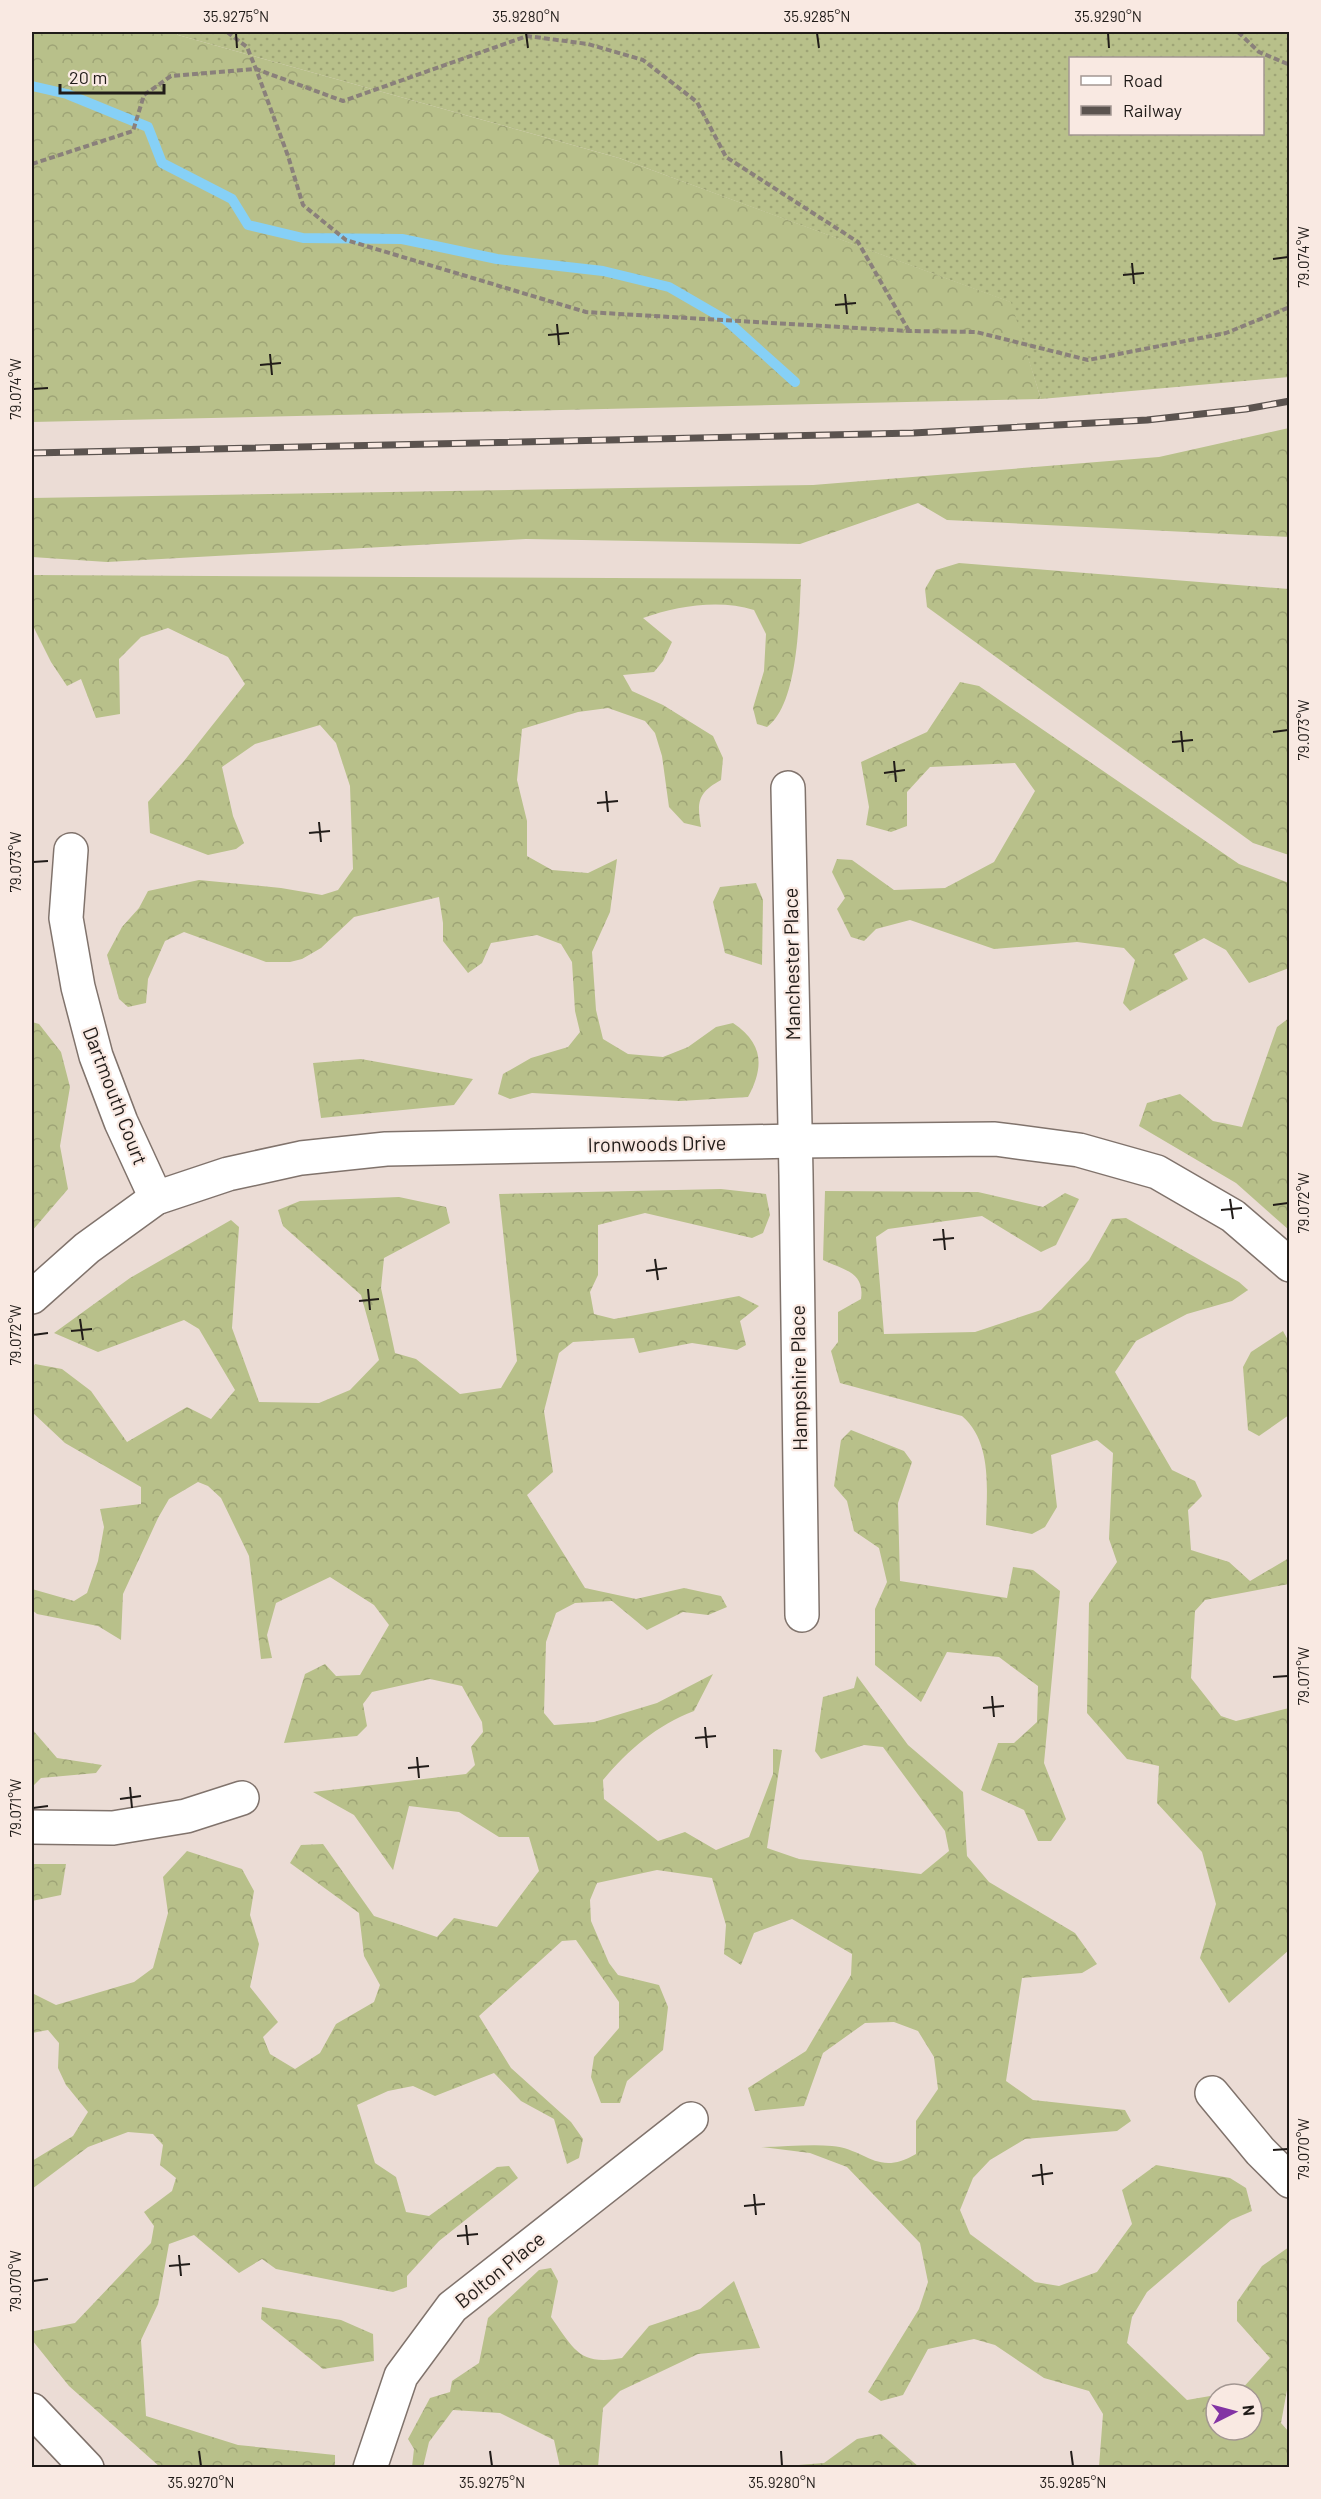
<svg xmlns="http://www.w3.org/2000/svg" width="1321" height="2499" font-family="Barlow,sans-serif">
	<defs>
		<pattern id="grass-dots" width="8" height="8" patternUnits="userSpaceOnUse" patternTransform="scale(1.5)"><rect width="8" height="8" fill="#b8c08a"/><path d="M2 2h.1M6 6h.1" fill="none" stroke="#9ea476" stroke-width="1.8" stroke-linecap="round"/></pattern>
		<pattern id="forest-crowns" width="20" height="18" patternUnits="userSpaceOnUse" patternTransform="scale(1.5)"><rect width="20" height="18" fill="#b8c08a"/><path d="M2 6a3 3 0 1 1 6 0M12 15a3 3 0 1 1 6 0" fill="none" stroke="#9ea476"/></pattern>
	</defs>
	<rect width="100%" height="100%" fill="#ebdcd5"/>
	<path fill="url(#grass-dots)" fill-rule="evenodd" d="M175,32H1289V377L1041,399L1010,302L619,158L178,35ZM1070,58H1262V134H1070Z"/>
	<g fill="url(#forest-crowns)">
		<polygon points="32,32 175,32 178,35 619,158 1011,302 1041,399 32,422"/>
		<polygon points="1289,428 1289,537 947,520 918,503 800,544 526,539 107,562 32,557 32,498 813,485 1159,457"/>
		<polygon points="959,563 1289,589 1289,855 1253,843 927,607 925,589 936,570"/>
		<path d="M32,575L801,579C799,616 799,704 767,727L757,724L753,708L764,671L766,634L754,610C719,599 677,606 643,618L672,642L663,661L654,672L623,675L632,691L663,705L713,736L723,758L721,780C697,793 697,803 701,827L684,823L669,807L662,756L655,733L645,721L608,708L578,712L522,729L517,780L527,821V856L552,870L588,873L617,859L610,912L592,952L596,1010L603,1039L628,1054L663,1057L688,1047L716,1027L733,1023C764,1044 764,1067 748,1097L680,1101L532,1093L510,1099L498,1094L503,1074L531,1058L568,1047L580,1032L575,1011L572,962L561,944L537,935L491,943L482,963L468,973L443,941V923L439,897L354,917L321,948L302,959L290,962H266L184,932L165,941L148,979L146,1003L128,1007L119,999L107,955L122,927L139,908L148,891L199,880L281,888L322,895L338,890L353,869L350,786L336,743L320,725L255,744L222,767L233,816L244,843L236,849L208,855L150,833L148,802L184,761L245,684L228,657L168,628L141,637L119,659L120,714L96,718L81,679L67,686L51,662L34,628H32Z"/>
		<polygon points="960,682 979,686 1239,864 1289,883 1289,968 1249,983 1226,950 1204,938 1174,954 1188,979 1130,1011 1123,1003 1135,960 1124,948 1077,942 994,949 910,920 876,929 864,941 851,937 837,909 845,898 832,872 837,859 852,860 894,890 945,888 994,862 1035,791 1015,763 930,767 907,792 907,826 891,832 866,825 869,807 861,762 927,732"/>
		<polygon points="756,883 763,900 762,965 725,953 713,902 720,887"/>
		<polygon points="1289,1018 1289,1230 1236,1183 1139,1126 1147,1103 1180,1094 1213,1121 1242,1127 1277,1027"/>
		<polygon points="32,1022 39,1024 61,1052 70,1087 60,1146 68,1189 32,1231"/>
		<polygon points="361,1059 473,1079 454,1105 321,1118 313,1063"/>
		<path d="M721,1189L766,1194L770,1215L763,1233L752,1238L645,1213L598,1225V1275L590,1292L594,1314L614,1319L739,1296L759,1306L740,1321L746,1345L737,1350L692,1343L639,1353L634,1338L573,1342L559,1353L544,1411L553,1472L527,1495L585,1588L636,1599L684,1588L721,1596L727,1607L708,1615L683,1612L647,1630L612,1601L575,1603L556,1613L546,1642L544,1713L554,1725L594,1722L657,1703L713,1674L694,1711C657,1725 628,1750 603,1780L604,1799L658,1841L685,1832L716,1850L749,1837L773,1774V1749L782,1750L767,1848L799,1859L921,1874L949,1851L945,1831L883,1747L864,1745L821,1759L815,1751L823,1697L854,1688L857,1676L908,1745L963,1792L967,1856L989,1882L1075,1933L1097,1964L1082,1973L1022,1978L1006,2081L1033,2100L1125,2110L1131,2121L1117,2131L1025,2139L990,2160L973,2178L960,2210L970,2234L1035,2282L1059,2286L1097,2272L1132,2224L1122,2190L1156,2165L1230,2178L1246,2188L1252,2211L1231,2220L1147,2292L1132,2317L1127,2343L1187,2400L1216,2395V2430H1252V2394H1221L1240,2391L1270,2358L1237,2321V2302L1262,2266L1289,2247V2379L1281,2423L1289,2432V2467H1099L1103,2414L1089,2391L1044,2378L995,2345L974,2339L928,2349L903,2395L881,2401L868,2392L919,2309L928,2282L920,2243L847,2167L810,2153L761,2147C784,2147 809,2144 832,2146C867,2149 877,2177 916,2154V2121L938,2089L934,2057L918,2031L894,2022L865,2023L823,2053L804,2106L755,2111L748,2088L806,2051L851,1975L852,1954L792,1919L754,1933L741,1965L724,1954L726,1925L712,1878L657,1870L597,1883L590,1900L591,1921L609,1963L618,1975L659,1985L668,2007L663,2050L627,2081L620,2103H601L591,2077L594,2057L619,2028V2002L576,1940L562,1941L479,2016L511,2068L571,2122L583,2139L579,2158L567,2164L554,2119L521,2101L494,2073L435,2096L413,2086L388,2091L357,2105L375,2163L396,2177L406,2212L429,2216L497,2167L509,2166L518,2178L439,2241L407,2276V2287L393,2292L351,2284L276,2269L262,2259L239,2273L194,2235L169,2244L158,2304L141,2340L146,2416L238,2445L335,2455V2467H160L69,2386L32,2340L34,2331L75,2323L151,2243L154,2226L144,2212L172,2191L176,2178L160,2165L163,2145L153,2134L128,2132L88,2147L32,2189V2161L73,2136L88,2112L66,2085L58,2068L59,2043L48,2030L32,2033V1993L56,2005L134,1982L153,1968L168,1913L163,1877L187,1851L242,1869L254,1891L250,1915L259,1944L250,1987L278,2022L263,2037L270,2054L295,2069L320,2053L336,2024L374,2002L380,1985L364,1956L359,1913L290,1863L301,1845L323,1844L374,1916L437,1937L454,1918L497,1927L539,1871L529,1837H499L459,1812L409,1806L393,1870L354,1815L313,1792L466,1774L475,1765L471,1747L483,1732L482,1722L462,1686L430,1679L372,1692L363,1704L367,1726L357,1736L284,1743L305,1674L325,1664L336,1676L360,1675L389,1625L374,1605L330,1577L276,1603L267,1635L272,1658L261,1659L249,1556L221,1498L208,1486L198,1482L169,1499L158,1518L123,1594L121,1640L98,1626L37,1614L32,1610V1589L74,1601L87,1593L98,1561L104,1527L100,1509L141,1504V1487L65,1443L32,1412V1369L35,1364L62,1369L91,1391L127,1442L187,1407L211,1419L235,1390L199,1329L184,1320L98,1352L54,1333L130,1278L231,1220L239,1227L232,1328L259,1402L319,1403L350,1390L379,1360L361,1295L283,1226L278,1210L300,1201L399,1197L446,1207L450,1223L384,1258L381,1288L395,1353L416,1359L460,1394L501,1388L517,1361L499,1194Z"/>
		<path d="M825,1191L978,1192L1043,1207L1065,1193L1079,1199L1056,1245L1041,1252L982,1216L888,1229L876,1237L884,1334L975,1332L1041,1310L1089,1260L1112,1219L1126,1218L1239,1282L1248,1290L1232,1301L1187,1314L1136,1341L1115,1372L1172,1470L1195,1481L1202,1496L1188,1510L1191,1550L1229,1562L1250,1581L1289,1558V1584L1205,1600L1195,1611L1191,1678L1221,1716L1236,1721L1289,1708V1950L1229,2003L1200,1958L1216,1904L1202,1852L1157,1803L1159,1766L1127,1759L1087,1713L1089,1603L1117,1562L1109,1539L1113,1453L1097,1440L1051,1455L1057,1507L1045,1527L1032,1534L986,1525C987,1488 992,1442 962,1416L840,1383L831,1351L838,1342V1312L861,1299C865,1272 844,1270 823,1260Z"/>
		<polygon points="1283,1331 1289,1342 1289,1415 1259,1436 1248,1430 1243,1367 1251,1352"/>
		<polygon points="851,1430 904,1451 912,1462 898,1503 900,1581 1007,1598 1013,1567 1033,1570 1060,1591 1044,1763 1066,1819 1051,1841 1038,1841 1024,1810 981,1790 998,1743 1014,1743 1037,1722 1038,1686 999,1657 947,1652 921,1702 875,1665 875,1609 887,1582 879,1548 854,1531 847,1501 834,1486 841,1440"/>
		<polygon points="32,1729 57,1758 102,1765 96,1773 41,1778 32,1787"/>
		<polygon points="32,1864 66,1864 61,1895 32,1901"/>
		<path d="M551,2268L558,2281L551,2317C574,2349 579,2366 622,2358L649,2326L700,2309L734,2281L760,2348L698,2354L620,2391L603,2408L598,2467H560L554,2440L500,2413L453,2410L429,2442L423,2467H412L414,2449L408,2439L430,2398L450,2392L452,2381L479,2363L488,2318L539,2270Z"/>
		<polygon points="262,2307 341,2320 373,2334 374,2361 323,2369 261,2319"/>
		<polygon points="881,2434 919,2467 773,2467 824,2463 857,2439"/>
	</g>
	<g fill="none" stroke-linecap="round" stroke-linejoin="round">
		<polyline stroke="#86d0f6" stroke-width="10" points="32,86 67,94 148,127 162,163 232,199 248,225 303,238 402,239 497,259 603,271 669,287 726,320 795,382"/>
		<defs>
			<g id="street">
				<polyline points="788,788 796,1175 802,1615"/>
				<polyline points="71,850 66,918 78,987 96,1056 121,1122 156,1198"/>
				<polyline points="32,1297 87,1248 156,1198 228,1174 301,1158 386,1149 796,1141 995,1139 1079,1150 1157,1172 1233,1216 1290,1265"/>
				<polyline points="32,1827 113,1828 186,1816 242,1798"/>
				<polyline points="1212,2093 1260,2151 1290,2181"/>
				<polyline points="32,2410 87,2468"/>
				<polyline points="370,2468 401,2376 452,2307 691,2119"/>
			</g>
		</defs>
		<use href="#street" stroke="#80736c" stroke-width="36"/>
		<g stroke="#8a807b" stroke-width="4" stroke-dasharray="6 3" stroke-linecap="butt">
			<polyline points="227,32 247,47 256,69 288,156 303,205 346,240 586,312 909,331 976,332 1088,360 1226,333 1290,307"/>
			<polyline points="1238,32 1259,52 1290,65"/>
			<polyline points="32,164 133,131 144,95 171,76 256,69 343,101 527,36 588,44 643,60 697,102 726,157 858,242 909,331"/>
		</g>
		<use href="#street" stroke="#fff" stroke-width="33"/>
		<defs>
			<polyline id="rail" points="32,453 913,433 1147,420 1246,409 1290,401"/>
		</defs>
		<use href="#rail" stroke="#5b534f" stroke-width="7"/>
		<use href="#rail" stroke="#f9e9e2" stroke-width="4.5" stroke-dasharray="14" stroke-linecap="butt"/>
	</g>
	<path fill="none" stroke="#211c19" stroke-width="2" d="M236,33L237,48M526,33L528,48M817,33L819,48M1108,33L1109,48M1273,259L1288,257M1132,263L1134,284M1123,275L1144,273M845,294L847,314M835,305L856,303M557,324L559,345M548,335L569,333M270,354L272,375M260,365L281,363M33,389L48,388M1181,731L1183,752M1273,732L1288,730M1172,742L1193,740M894,761L896,782M884,773L905,770M606,791L608,812M597,803L618,801M319,822L321,842M309,833L330,831M33,862L48,861M1230,1199L1233,1219M1273,1205L1288,1203M1221,1210L1242,1208M943,1229L945,1250M933,1240L954,1238M655,1259L658,1280M646,1271L667,1268M368,1289L370,1310M359,1301L379,1299M80,1319L83,1340M71,1331L92,1329M33,1335L48,1333M1273,1677L1288,1676M992,1696L994,1717M983,1708L1004,1706M705,1727L707,1748M695,1738L716,1736M417,1757L419,1778M408,1768L429,1766M130,1787L132,1808M120,1799L141,1796M33,1808L48,1806M1273,2150L1288,2149M1041,2164L1043,2185M1032,2176L1053,2173M754,2194L756,2215M744,2206L765,2204M466,2225L468,2245M457,2236L478,2234M179,2255L181,2276M169,2266L190,2264M33,2281L48,2279M199,2451L201,2466M490,2451L492,2466M781,2451L782,2466M1071,2451L1073,2466"/>
	<g text-anchor="middle" stroke-width="4.5" stroke-linejoin="round" paint-order="stroke">
		<g font-size="20" fill="#211c19" stroke="#f9e9e2">
			<text transform="translate(792 964) rotate(-91)" y="7">Manchester Place</text>
			<text transform="translate(115 1096) rotate(69)" y="7">Dartmouth Court</text>
			<text transform="translate(657 1144) rotate(-1)" y="7">Ironwoods Drive</text>
			<text transform="translate(799 1378) rotate(-91)" y="7">Hampshire Place</text>
			<text transform="translate(500 2270) rotate(-39)" y="7">Bolton Place</text>
		</g>
	</g>
	<rect width="1321" height="2499" fill="none" stroke="#f9e9e2" stroke-width="66"/>
	<rect x="1069" y="57" width="195" height="78" fill="#f9e9e2" stroke="#a39792" stroke-width="1.5"/>
	<rect x="1081" y="76" width="30" height="9" fill="#ffffff" stroke="#a39792" stroke-width="1.5"/>
	<text x="1123" y="87" font-size="18" fill="#211c19">Road</text>
	<rect x="1081" y="106" width="30" height="9" fill="#5b534f" stroke="#a39792" stroke-width="1.5"/>
	<text x="1123" y="117" font-size="18" fill="#211c19">Railway</text>
	<g transform="translate(1234 2412) rotate(84)"><circle r="28" fill="#f9e9e2" stroke="#a39792" stroke-width="1.5"/>
	<path d="M0-4.5L10 22L0 15L-10 22Z" fill="#8333a4"/>
	<text y="-9" font-size="16" font-weight="bold" text-anchor="middle" fill="#211c19">N</text>
	</g>
	<path d="M60 84v9h104v-9" fill="none" stroke="#211c19" stroke-width="3"/>
	<text x="69" y="84" font-size="18" fill="#211c19" stroke="#f9e9e2" stroke-width="4.5" paint-order="stroke">20 m</text>
	<rect x="33" y="33" width="1255" height="2433" fill="none" stroke="#211c19" stroke-width="2"/>
	<g font-size="15" text-anchor="middle" fill="#211c19">
		<text x="236" y="22">35.9275°N</text>
		<text x="526" y="22">35.9280°N</text>
		<text x="817" y="22">35.9285°N</text>
		<text x="1108" y="22">35.9290°N</text>
		<text transform="translate(1304 257) rotate(-90)" y="5">79.074°W</text>
		<text transform="translate(16 389) rotate(-90)" y="5">79.074°W</text>
		<text transform="translate(1304 730) rotate(-90)" y="5">79.073°W</text>
		<text transform="translate(16 862) rotate(-90)" y="5">79.073°W</text>
		<text transform="translate(1304 1203) rotate(-90)" y="5">79.072°W</text>
		<text transform="translate(16 1335) rotate(-90)" y="5">79.072°W</text>
		<text transform="translate(1304 1676) rotate(-90)" y="5">79.071°W</text>
		<text transform="translate(16 1808) rotate(-90)" y="5">79.071°W</text>
		<text transform="translate(1304 2149) rotate(-90)" y="5">79.070°W</text>
		<text transform="translate(16 2281) rotate(-90)" y="5">79.070°W</text>
		<text x="201" y="2488">35.9270°N</text>
		<text x="492" y="2488">35.9275°N</text>
		<text x="782" y="2488">35.9280°N</text>
		<text x="1073" y="2488">35.9285°N</text>
	</g>
</svg>
